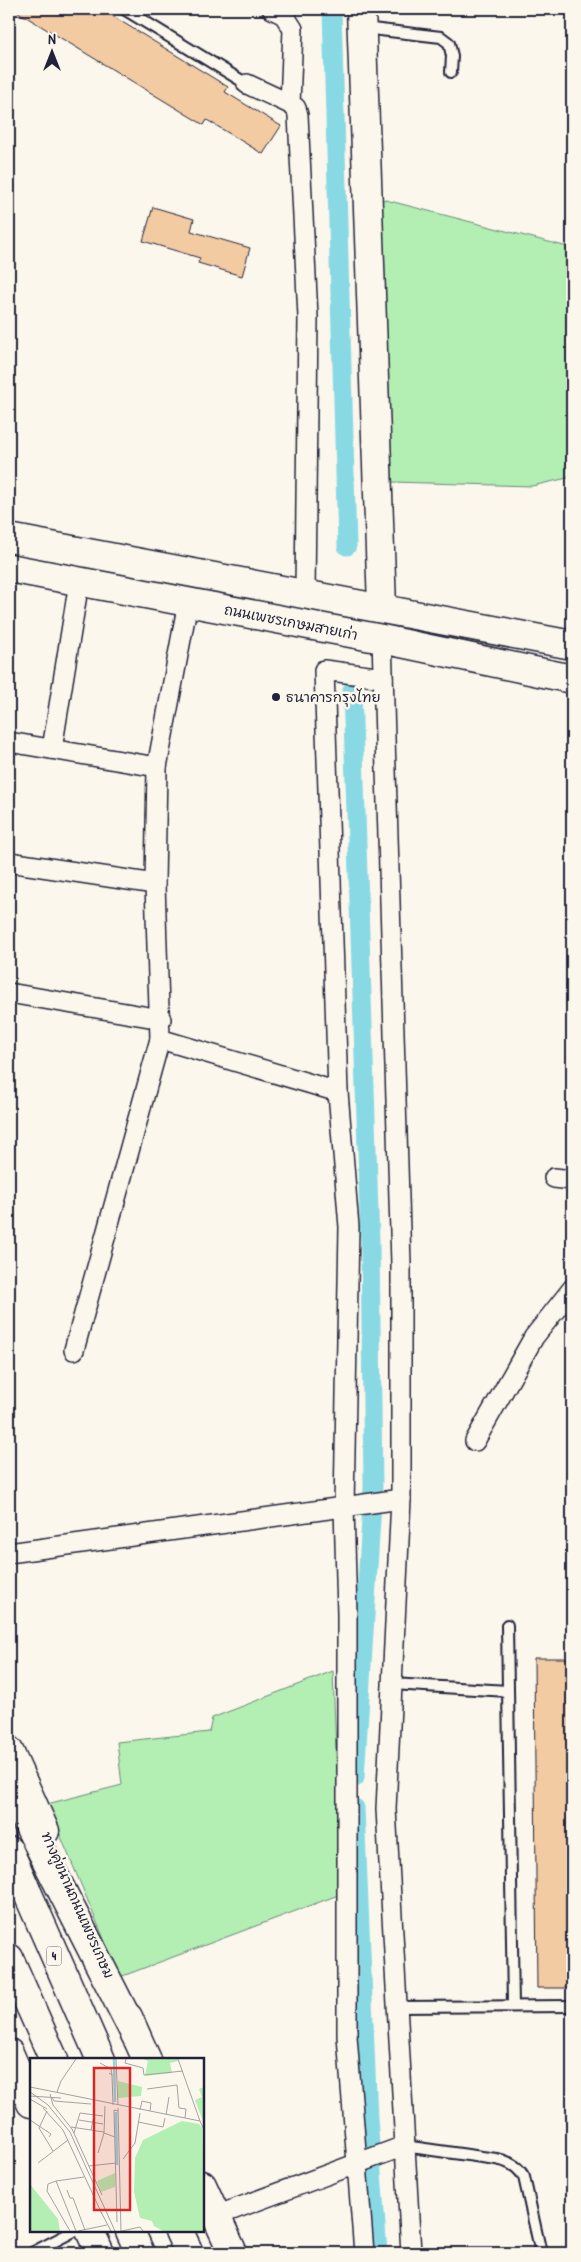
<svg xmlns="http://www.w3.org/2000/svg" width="581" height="2262" font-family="'Patrick Hand','Playpen Sans Thai',sans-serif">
	<rect width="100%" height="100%" fill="#fbf7ec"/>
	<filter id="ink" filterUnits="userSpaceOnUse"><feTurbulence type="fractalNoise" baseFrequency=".02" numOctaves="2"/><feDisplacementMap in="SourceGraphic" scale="10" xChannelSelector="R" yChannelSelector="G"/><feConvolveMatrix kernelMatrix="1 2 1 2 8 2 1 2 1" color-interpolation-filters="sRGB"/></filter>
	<g filter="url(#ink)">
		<g fill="#b3eeb3" stroke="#6a8877">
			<polygon points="382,199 572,248 572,477 532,486 392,482"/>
			<polygon points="333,1671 341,1894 120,1977 47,1804 122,1785 117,1742 209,1732 212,1718"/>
		</g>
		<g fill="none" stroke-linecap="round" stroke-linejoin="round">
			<g stroke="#89d9e4" stroke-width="19">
				<polyline points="332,9 347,546"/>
				<polyline points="352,690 370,1241 373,1487 355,1778"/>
				<polyline points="355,1808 368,2118 378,2253"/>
			</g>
		</g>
		<g fill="#f3cba2" stroke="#22223b">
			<polygon points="13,9 101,9 228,87 225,92 281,126 263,154 207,120 204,125"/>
			<polygon points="153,207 194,219 191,231 250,248 242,276 198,263 200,258 143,241"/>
			<polygon points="534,1658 572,1658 572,1988 537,1988"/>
		</g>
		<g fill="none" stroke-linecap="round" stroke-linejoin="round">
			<defs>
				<g id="lane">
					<polyline points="124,9 247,84"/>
					<polyline points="363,28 441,37 449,43 452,56 451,72"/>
					<polyline points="507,1625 513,2006"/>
					<polyline points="392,1684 508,1691"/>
					<polyline points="397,2007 572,2006"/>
					<path d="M404,2146L496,2159C508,2161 518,2166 524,2177L541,2253"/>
					<polyline points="32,2253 74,2231"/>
				</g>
				<g id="street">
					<polyline points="272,9 284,15 293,29 290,104"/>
					<polyline points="247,84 290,104 296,108 298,115 308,317 305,593"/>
					<polyline points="188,602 157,767 155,884 160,1039 338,1092"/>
					<polyline points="382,639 401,1264 401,1499 386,1809 411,2253"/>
					<polyline points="9,742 157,767"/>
					<polyline points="52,749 79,582"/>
					<polyline points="9,862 155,884"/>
					<polyline points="9,993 161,1019"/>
					<polyline points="554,1178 572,1180"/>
					<polyline points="74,1350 160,1039"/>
					<polyline points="475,1441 534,1337 572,1289"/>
					<polyline points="9,1553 401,1499"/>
					<polyline points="216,2216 404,2146"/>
					<polyline points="364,2253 347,2036 347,1614 344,1507 349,1227 338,1092 324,670 383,678"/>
				</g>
				<g id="secondary">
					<polyline points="361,9 382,607"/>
					<polyline points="9,538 572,645"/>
					<polyline points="9,568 382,639 572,679"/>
					<polyline points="9,1751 45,1831"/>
					<polyline points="128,2017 147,2060"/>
					<polyline points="9,2053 31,2103"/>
					<polyline points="202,2185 233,2253"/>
					<polyline points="90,2231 100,2253"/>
				</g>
				<g id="highway">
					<polyline points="9,1787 137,2038"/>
					<polyline points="9,1851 101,2060"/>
					<polyline points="9,1958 54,2060"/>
					<polyline points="130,2231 140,2253"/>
					<polyline points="179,2231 189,2253"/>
				</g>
			</defs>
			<use href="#lane" stroke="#22223b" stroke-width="14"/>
			<use href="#street" stroke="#22223b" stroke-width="22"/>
			<use href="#secondary" stroke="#22223b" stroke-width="31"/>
			<use href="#highway" stroke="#22223b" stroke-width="31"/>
			<use href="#lane" stroke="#fbf7ec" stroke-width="10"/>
			<use href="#street" stroke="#fbf7ec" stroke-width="19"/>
			<use href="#secondary" stroke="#fbf7ec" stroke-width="28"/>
			<use href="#highway" stroke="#fbf7ec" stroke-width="28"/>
		</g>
	</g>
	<circle fill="#22223b" stroke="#fbf7ec" stroke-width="2" cx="276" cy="697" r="5"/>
	<g text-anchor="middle" stroke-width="5" stroke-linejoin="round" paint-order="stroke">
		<rect fill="#fbf7ec" stroke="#636270" stroke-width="1" x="46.5" y="1946.5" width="15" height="19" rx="4"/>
		<g font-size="12" font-weight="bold" fill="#22223b">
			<text x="54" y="1960">4</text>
		</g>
		<g font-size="14" fill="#22223b" stroke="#fbf7ec">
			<text transform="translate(291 622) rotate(11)" y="5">ถนนเพชรเกษมสายเก่า</text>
			<text transform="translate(78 1905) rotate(66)" y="5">ทางคู่ขนานถนนเพชรเกษม</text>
		</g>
		<g font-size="14" fill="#22223b" stroke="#fbf7ec" text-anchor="start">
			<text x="286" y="702">ธนาคารกรุงไทย</text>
		</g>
	</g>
	<g transform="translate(30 2058)">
		<rect width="174" height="174" fill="#fbf7ec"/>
		<path d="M113,1H147L148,3L140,5L142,15L115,18L118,3ZM88,23L112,29L111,38L88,40ZM174,29V63H173L165,42L172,39L169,31ZM152,63L169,66L172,70L174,173H133L124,168L122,163L110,160L104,134L105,100L113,82ZM85,115V129L71,134L67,123ZM0,126L28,161L30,173H0Z" fill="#b3eeb3"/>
		<path fill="none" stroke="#89d9e4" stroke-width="2.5" d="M84,1L85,44M86,54L87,107"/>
		<path fill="none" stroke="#a4a2a5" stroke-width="1" d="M86,1L88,47M96,1L95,5L113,10L114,17L153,13M148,1L170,63M70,5L81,11L82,17M79,15L82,17L83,47M0,29L170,63L174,72M117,31L147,27L149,50L156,51L155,60M0,34L18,47L40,74L85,173M27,34L31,23L46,1M20,36L23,47L42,71L72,137M0,38L31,40M22,39L24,43L61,46M0,41L17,51M75,48L74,75L85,79M13,50L33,72L72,156M88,50L91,173M110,52L112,43L121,45L120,53M17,53L9,70L23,93M136,57L139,39M0,62L21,76L19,79M49,62L73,66M108,64L133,69L135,60M41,69L74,74M61,72L64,57M44,75L50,55L73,58M68,95L74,75M93,101L105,85L110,55M8,105L38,82M59,108L86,105M26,123L18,126L17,133L40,173M37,132L40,140H43L55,172M71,154L81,173M87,164L84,52L88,53M46,173L26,123L54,119M48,173L77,167M92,173L110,169L113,173"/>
		<path fill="#d62828" fill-opacity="0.15" stroke="#d62828" stroke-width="2.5" d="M64,10H100V152H64Z"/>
		<rect width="174" height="174" fill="none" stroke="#22223b" stroke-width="2.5"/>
	</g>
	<rect width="581" height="2262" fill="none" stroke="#fbf7ec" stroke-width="30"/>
	<rect x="15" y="15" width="551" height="2232" fill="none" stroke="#22223b" stroke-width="2" filter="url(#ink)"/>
	<g transform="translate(52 52)" stroke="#fbf7ec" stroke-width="4" paint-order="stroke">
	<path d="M0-4L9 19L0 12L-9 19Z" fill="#22223b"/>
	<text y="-8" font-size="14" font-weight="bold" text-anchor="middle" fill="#22223b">N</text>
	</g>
</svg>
